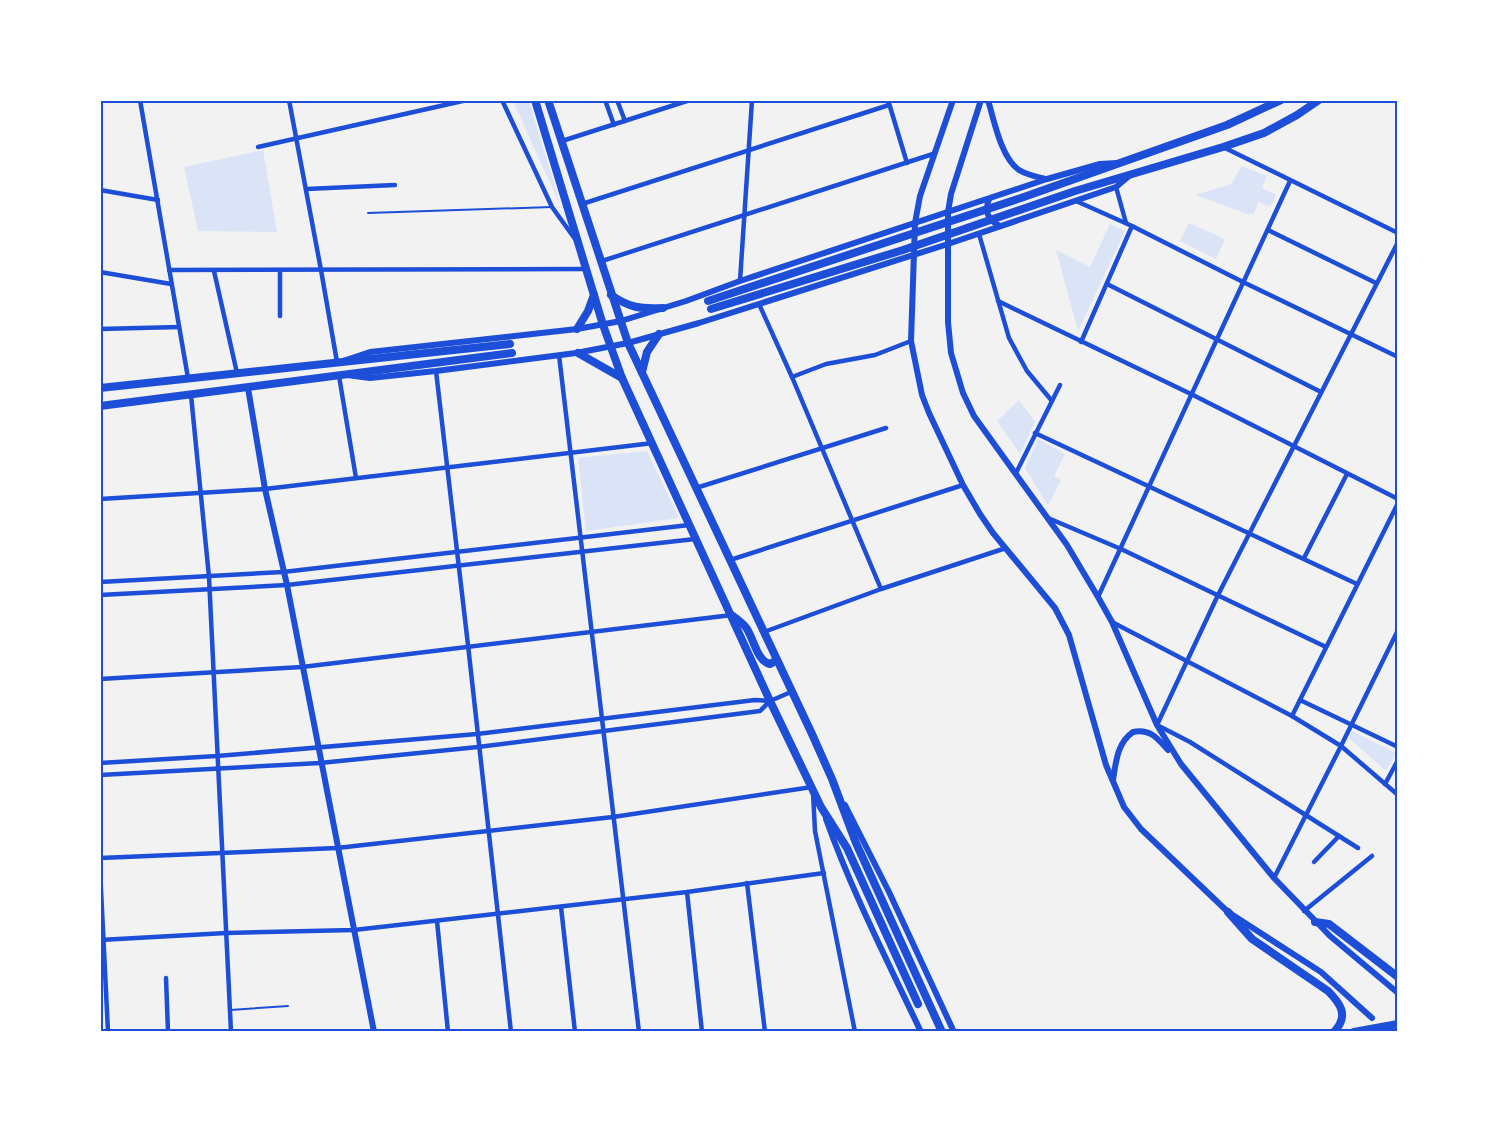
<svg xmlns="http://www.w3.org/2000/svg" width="1498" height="1132" font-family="Overpass,sans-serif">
	<rect width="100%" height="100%" fill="#f2f2f2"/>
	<g fill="#dbe4f7">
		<polygon points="513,101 529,101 561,207"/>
		<polygon points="263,150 277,232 198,231 184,167"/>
		<polygon points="1242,166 1267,176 1262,188 1276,195 1270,207 1259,202 1254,214 1251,213 1250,215 1195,195 1231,184"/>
		<polygon points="1189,223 1225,239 1216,259 1180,241"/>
		<polygon points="1110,224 1125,231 1078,331 1056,250 1090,267"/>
		<polygon points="1019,400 1035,422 1020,454 997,421"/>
		<polygon points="1038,439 1065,454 1054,476 1061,480 1048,506 1025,468"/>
		<polygon points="647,451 679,518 586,531 578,458"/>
		<polygon points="1352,731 1396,753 1386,771 1349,738"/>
	</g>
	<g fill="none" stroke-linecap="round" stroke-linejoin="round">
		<g stroke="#1d4ed8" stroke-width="2">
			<polyline points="368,213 552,207"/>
			<polyline points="230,1010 288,1006"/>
		</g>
		<g stroke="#1d4ed8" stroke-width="4.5">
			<polyline points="140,100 188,378"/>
			<polyline points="289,100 321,270 337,362"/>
			<polyline points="502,100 552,207 575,239"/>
			<polyline points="605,100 614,125"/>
			<polyline points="617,100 625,121"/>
			<polyline points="888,100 907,163"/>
			<polyline points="562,141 690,100"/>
			<polyline points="258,147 467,100"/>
			<polyline points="1223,147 1398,233"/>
			<polyline points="1116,187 1126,223"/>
			<polyline points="306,189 395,185"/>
			<polyline points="100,190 158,200"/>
			<polyline points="1076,201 1132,226 1243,282 1398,357"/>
			<polyline points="582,204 889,105"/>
			<polyline points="1268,230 1376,283"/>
			<polyline points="979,234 1009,338 1027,371 1052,401"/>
			<polyline points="602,261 933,154"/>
			<polyline points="169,270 586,269"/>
			<polyline points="280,270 280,316"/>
			<polyline points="214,271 237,373"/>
			<polyline points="100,272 171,284"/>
			<polyline points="740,281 752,100"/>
			<polyline points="1107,284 1321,392"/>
			<polyline points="998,301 1193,395 1398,499"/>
			<polyline points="759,304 792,377 881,589"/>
			<polyline points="100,329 179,327"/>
			<polyline points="1081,342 1132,226"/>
			<polyline points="559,355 639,1032"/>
			<polyline points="436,371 468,645 511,1032"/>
			<polyline points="339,376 356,478"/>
			<polyline points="792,377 826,364 875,355 911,341"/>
			<polyline points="191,395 209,577 231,1032"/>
			<polyline points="1035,433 1357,584"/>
			<polyline points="1016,473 1060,385"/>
			<polyline points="696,488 886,428"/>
			<polyline points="100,499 265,489 653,443"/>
			<polyline points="1048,518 1121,549 1326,647"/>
			<polyline points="1304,558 1347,474"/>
			<polyline points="730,560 963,485"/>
			<polyline points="100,582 283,572 689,525"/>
			<polyline points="100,595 287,585 695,539"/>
			<polyline points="1098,597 1290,181"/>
			<polyline points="1112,622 1292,716 1341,746 1398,795"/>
			<polyline points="764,632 881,589 1006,548"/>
			<polyline points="100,679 302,667 732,615"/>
			<polyline points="1300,700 1398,747"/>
			<polyline points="1292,716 1398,503"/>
			<polyline points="100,763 217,756 477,734 755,700 770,701"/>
			<polyline points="100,775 320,763 478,747 760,711 770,701 791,692"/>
			<polyline points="1385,784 1398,760"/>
			<polyline points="813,793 815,831 855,1032"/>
			<polyline points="1358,848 1190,742 1157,725 1218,595 1398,242"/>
			<polyline points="100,858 337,848 613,817 812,787"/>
			<polyline points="1314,862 1339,836"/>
			<polyline points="100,869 108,1032"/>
			<polyline points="1274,878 1341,746 1398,630"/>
			<polyline points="747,883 765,1032"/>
			<polyline points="687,892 702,1032"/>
			<polyline points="561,907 575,1032"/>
			<polyline points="1304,911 1372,856"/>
			<polyline points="437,921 448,1032"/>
			<polyline points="100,940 226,933 354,930 687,892 824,873"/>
			<polyline points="166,978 168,1032"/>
		</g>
		<g stroke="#1d4ed8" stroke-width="6">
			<polyline points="953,100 920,196 915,223 911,341 922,395 929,413 963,485 980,514 993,533 1055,608 1069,635 1106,765 1124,807 1141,829 1228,912 1321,972 1372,1018"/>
			<polyline points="981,100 951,194 948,212 948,322 951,353 963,393 974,416 1067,545 1098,597 1112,622 1157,725 1181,764 1274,878 1330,936 1398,993"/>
			<path d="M988,100C994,120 1001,158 1019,170C1027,175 1037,177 1046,179"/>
			<path d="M989,199C984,212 988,220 1000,226"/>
			<polyline points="343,361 370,352 577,329 621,321 686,301 740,281 1047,179 1100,164 1117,163"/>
			<polyline points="347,375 370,378 436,371 576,353 628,343 699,323 948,244 1116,187 1128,177"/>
			<polyline points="248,388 265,489 287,585 374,1032"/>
			<path d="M1113,780C1116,762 1117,743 1133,732C1150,728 1158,739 1168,750"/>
			<polyline points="845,805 889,892 954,1032"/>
			<path d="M826,819C852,892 888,962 921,1032"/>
		</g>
		<g stroke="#1d4ed8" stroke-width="8">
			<polyline points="535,100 603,325 622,378 770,701 821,807 847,848 918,1004"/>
			<polyline points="548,100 628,343 812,734 832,779 856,843 942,1032"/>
			<path d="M611,295C630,308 640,309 663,308"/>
			<polyline points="708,301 1021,198 1227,125 1281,100"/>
			<polyline points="711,309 903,250 1075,191 1223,147 1264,133 1297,115 1319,100"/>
			<polyline points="577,329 588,311 594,295"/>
			<polyline points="578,353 622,378"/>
			<polyline points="642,372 647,352 659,334"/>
			<polyline points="100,388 510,344"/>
			<polyline points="100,406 512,353"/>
			<path d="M733,616C738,620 743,623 747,629C754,640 757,661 770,664L777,660"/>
			<path d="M1228,912L1252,939L1328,991C1341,1004 1349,1016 1334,1032"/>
			<polyline points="1315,922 1329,924 1398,977"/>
			<polyline points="1354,1032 1398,1024"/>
		</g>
	</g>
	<rect width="1498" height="1132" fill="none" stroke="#ffffff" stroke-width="204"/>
	<rect x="102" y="102" width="1294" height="928" fill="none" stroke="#1d4ed8" stroke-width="2"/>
</svg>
